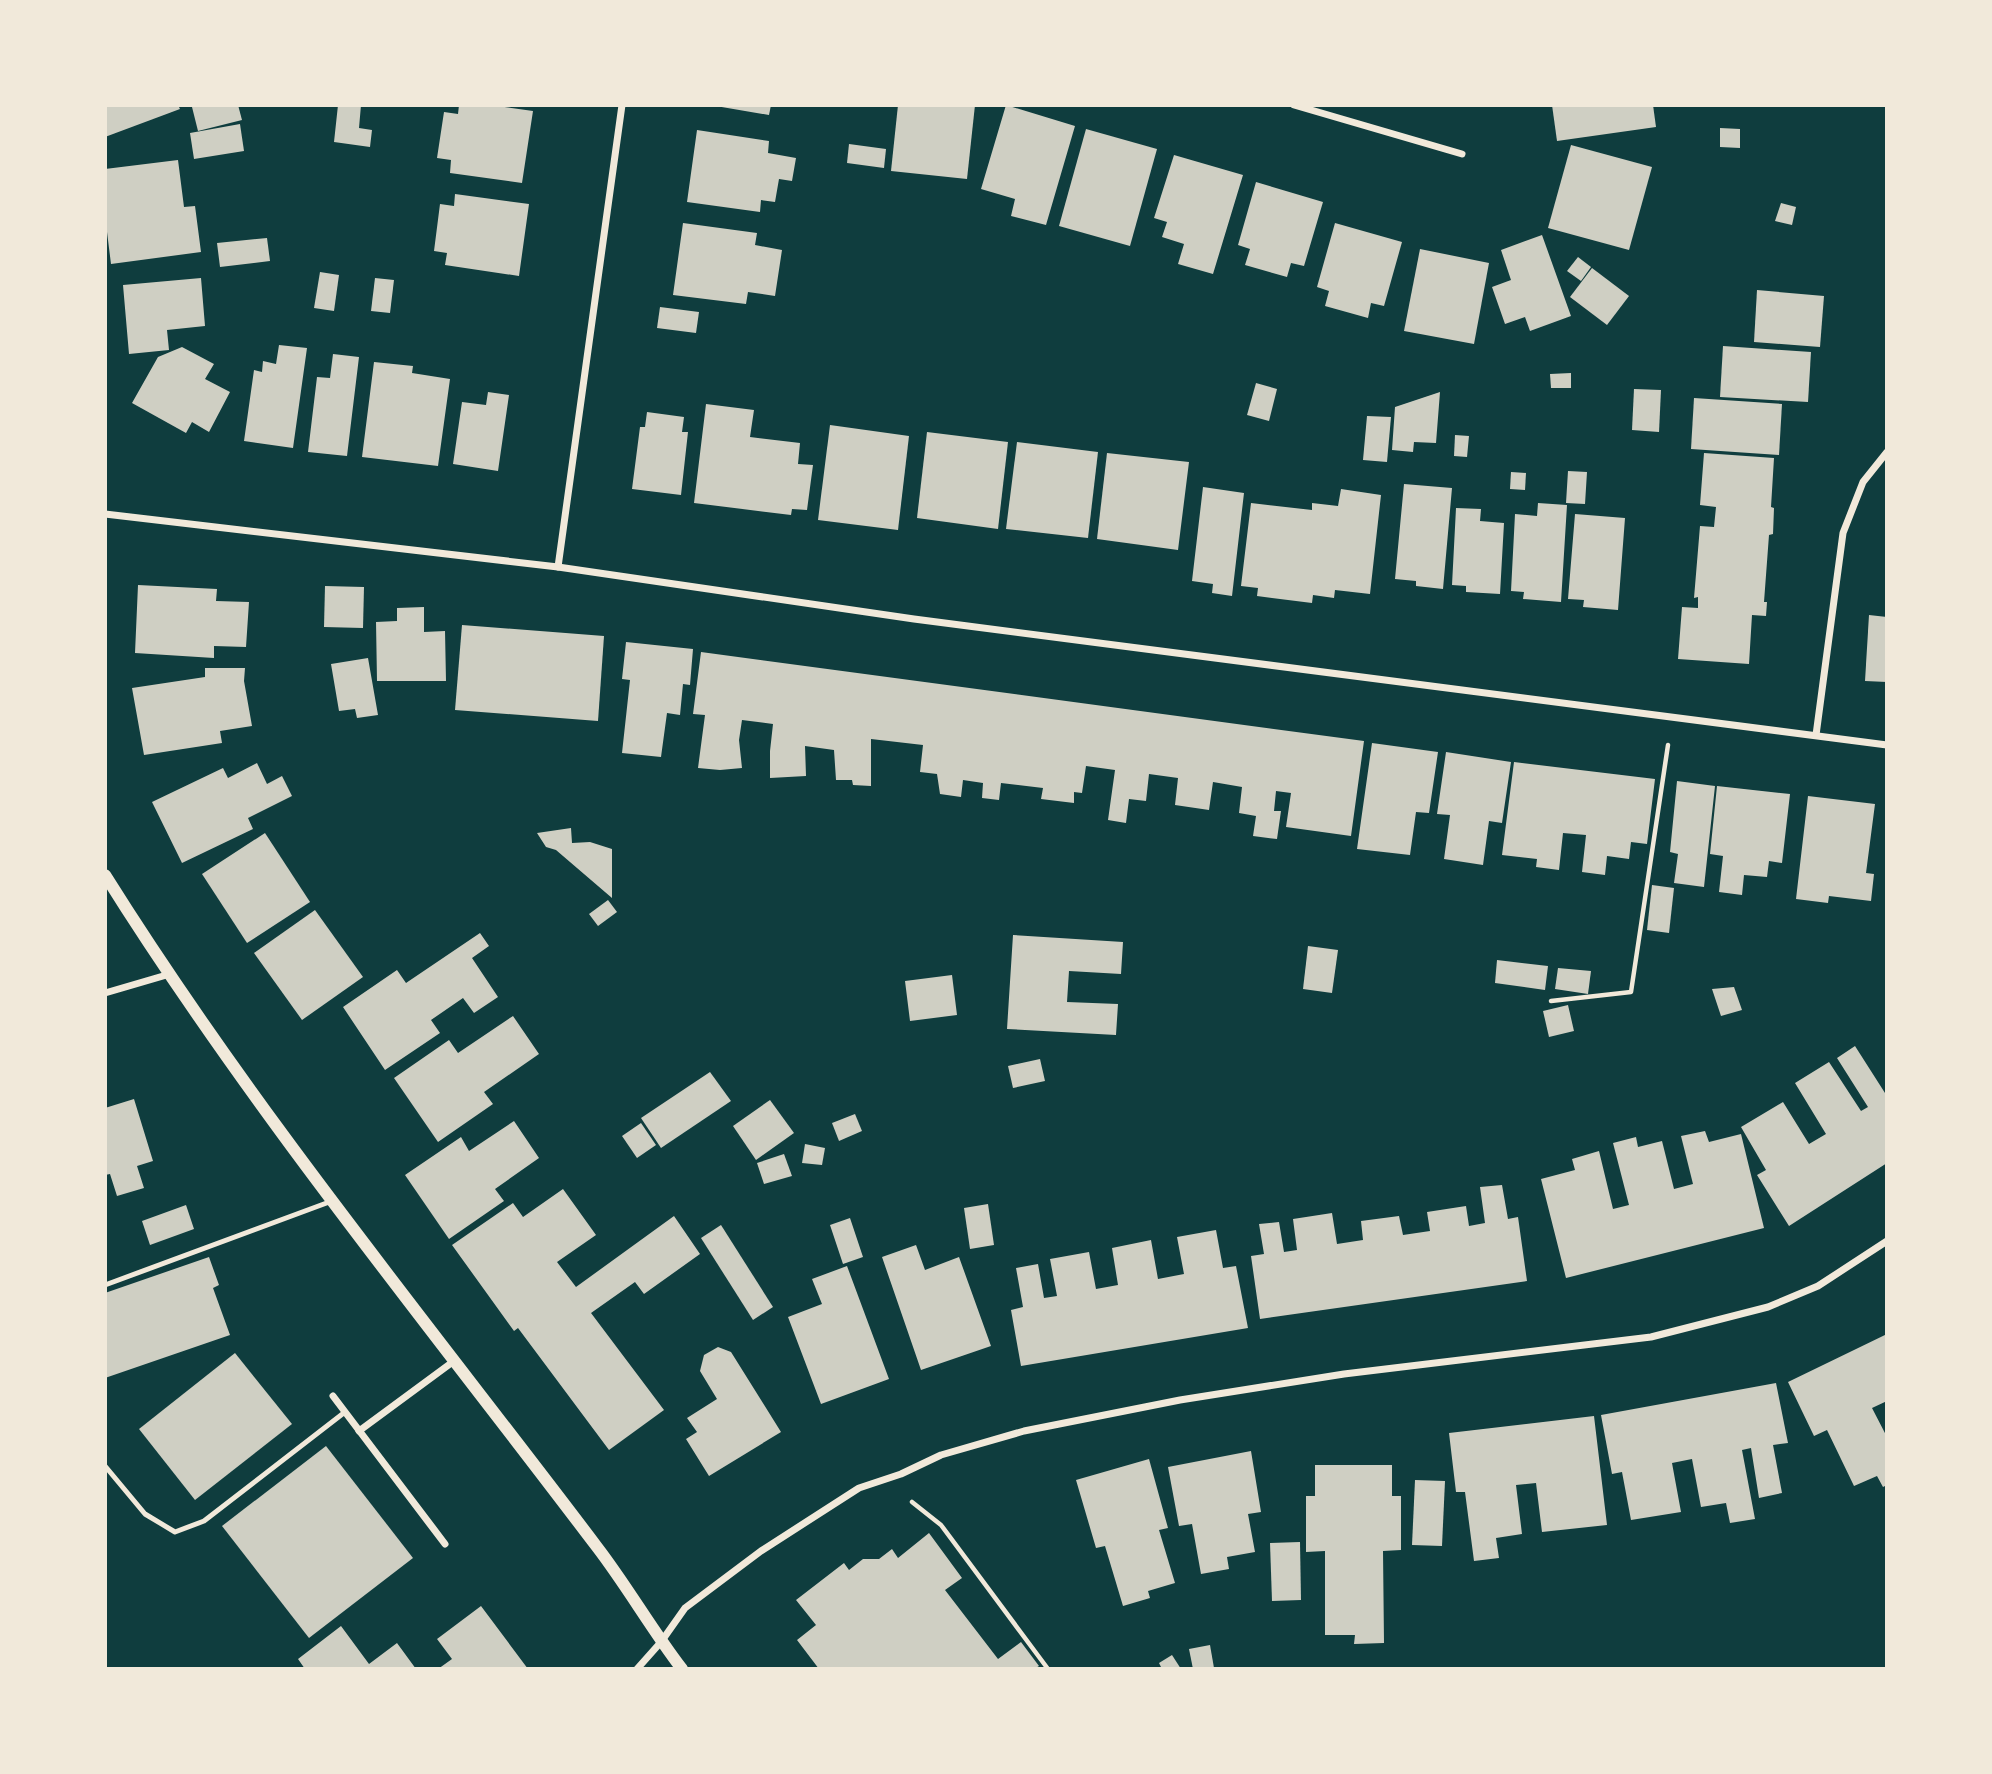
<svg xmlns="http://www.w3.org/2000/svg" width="1992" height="1774" font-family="Jost,sans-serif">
	<rect width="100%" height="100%" fill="#0f3d3e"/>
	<g fill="#cfcfc3">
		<polygon points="105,105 178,105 180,109 105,137"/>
		<polygon points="199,105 238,105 242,120 198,131 192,107"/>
		<polygon points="338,105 361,105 359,128 372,130 370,147 334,142"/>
		<polygon points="459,105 490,105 533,111 522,183 450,173 451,160 437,158 444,112 458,114"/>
		<polygon points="710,105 771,105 769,115"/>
		<polygon points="898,105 975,105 967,179 891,171"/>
		<polygon points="1006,105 1075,126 1046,225 1011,216 1015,199 981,189"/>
		<polygon points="1552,105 1653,105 1656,127 1557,141"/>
		<polygon points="240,124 244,151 194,159 190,133"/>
		<polygon points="1720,128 1740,129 1740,148 1720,147"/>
		<polygon points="1086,129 1157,149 1130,246 1059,226"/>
		<polygon points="697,130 769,141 768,153 796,158 792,181 779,179 775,202 761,200 760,212 687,202"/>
		<polygon points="849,144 886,149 884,168 847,163"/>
		<polygon points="1571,145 1652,167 1629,250 1548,228"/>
		<polygon points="1174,155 1243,175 1213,274 1178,264 1184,244 1162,237 1167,222 1154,218"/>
		<polygon points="178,160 184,207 195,206 201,252 111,264 105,216 105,169"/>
		<polygon points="1256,182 1323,202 1304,266 1291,263 1287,277 1245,265 1250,249 1238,245"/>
		<polygon points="455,194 529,204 519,276 445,265 447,253 434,251 440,204 454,206"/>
		<polygon points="1781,203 1796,207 1792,225 1775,221"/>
		<polygon points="683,223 757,233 755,245 782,250 775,296 748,292 746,304 673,295"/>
		<polygon points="1335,223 1402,242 1384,306 1371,303 1368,318 1325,306 1329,291 1317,287"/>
		<polygon points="1542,235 1571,316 1530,331 1525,317 1505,324 1492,287 1511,280 1501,250"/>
		<polygon points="267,238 270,261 220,267 217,243"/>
		<polygon points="1420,249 1489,263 1474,344 1404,331"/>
		<polygon points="1578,257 1591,267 1581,281 1567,271"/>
		<polygon points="1592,268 1629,296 1607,325 1570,297"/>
		<polygon points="320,272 339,275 334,311 314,308"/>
		<polygon points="201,278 205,326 167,330 169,350 129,354 123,285"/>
		<polygon points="375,278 394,280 390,313 371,311"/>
		<polygon points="1757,290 1824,296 1820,347 1754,342"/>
		<polygon points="660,307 699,312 696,333 657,328"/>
		<polygon points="279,345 307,348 293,448 244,441 254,370 262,372 263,361 276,364"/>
		<polygon points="1723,346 1811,352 1808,402 1720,397"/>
		<polygon points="182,347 214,364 205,379 230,392 209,432 192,422 186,433 132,403 158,357"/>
		<polygon points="333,354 359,357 347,456 308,452 317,377 330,378"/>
		<polygon points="374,362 413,366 412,373 450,379 438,466 362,457"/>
		<polygon points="1571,373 1571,388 1551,388 1550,374"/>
		<polygon points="1256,383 1277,389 1269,421 1247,415"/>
		<polygon points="1634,389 1661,390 1659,432 1632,430"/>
		<polygon points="488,392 509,395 498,471 453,464 462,402 486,405"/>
		<polygon points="1440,392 1436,443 1414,442 1413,452 1392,450 1395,407"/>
		<polygon points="1694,398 1782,404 1779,455 1691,449"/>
		<polygon points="706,404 754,410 750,437 800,443 798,464 813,465 807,510 792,509 791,515 694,503"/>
		<polygon points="647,412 684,417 682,432 688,432 681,495 632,489 640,427 645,427"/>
		<polygon points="1367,416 1391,417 1387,462 1363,460"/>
		<polygon points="830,425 909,436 898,530 818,520"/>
		<polygon points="927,432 1008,442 998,529 917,518"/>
		<polygon points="1455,435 1469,436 1467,457 1454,456"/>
		<polygon points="1017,442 1098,452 1088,538 1006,529"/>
		<polygon points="1107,453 1189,462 1178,550 1097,539"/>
		<polygon points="1704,453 1774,458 1771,507 1774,508 1773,534 1769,535 1764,602 1767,602 1766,616 1752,615 1749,664 1678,659 1682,607 1698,608 1698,597 1694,598 1700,526 1714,527 1716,507 1700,505"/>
		<polygon points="1568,471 1587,472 1585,504 1566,503"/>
		<polygon points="1511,472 1526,473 1525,490 1510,489"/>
		<polygon points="1404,484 1452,488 1443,589 1416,586 1416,581 1395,579"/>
		<polygon points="1203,487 1244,493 1232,596 1212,593 1213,584 1192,581"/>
		<polygon points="1341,489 1381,495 1370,594 1335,590 1334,598 1313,595 1312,603 1257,596 1258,588 1241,586 1251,503 1312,510 1312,503 1338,506"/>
		<polygon points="1538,503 1567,505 1561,602 1523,599 1524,592 1511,591 1515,514 1537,516"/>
		<polygon points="1456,508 1481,509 1480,521 1504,523 1500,594 1466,592 1466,586 1452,585"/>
		<polygon points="1575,514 1625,518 1618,610 1583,607 1584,600 1568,599"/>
		<polygon points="138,585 217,589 216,601 249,602 246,647 214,646 214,658 135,653"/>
		<polygon points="325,586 364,587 363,628 324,627"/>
		<polygon points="424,607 424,632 445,631 446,681 377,681 376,622 397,621 397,608"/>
		<polygon points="1869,615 1887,617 1887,682 1865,681"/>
		<polygon points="462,625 604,636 598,721 455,710"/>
		<polygon points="626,642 693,649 690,685 683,684 680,715 667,713 661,757 622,753 630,680 622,679"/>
		<polygon points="701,652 1364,741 1351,836 1286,827 1291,793 1276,791 1274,811 1281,811 1277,839 1253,836 1256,816 1239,813 1242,787 1213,782 1209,810 1175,805 1178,778 1149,774 1146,801 1129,799 1126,823 1108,820 1115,770 1086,766 1082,793 1074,792 1074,803 1041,799 1043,788 1001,783 999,800 982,798 983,783 963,780 961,797 940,794 937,774 920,772 923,745 871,739 871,786 853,785 852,780 836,780 834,750 805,746 806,776 770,778 770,751 773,724 742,720 739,740 742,768 720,770 698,768 705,715 693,714"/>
		<polygon points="368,658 378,715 357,718 355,709 339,711 331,664"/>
		<polygon points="205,668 245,668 244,681 252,726 220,731 222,743 144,755 132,688 205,677"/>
		<polygon points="1372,743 1438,752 1429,813 1416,812 1410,855 1357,849"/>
		<polygon points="1446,752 1511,762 1502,823 1489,821 1483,865 1444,859 1450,815 1437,814"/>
		<polygon points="1514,762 1655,779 1647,844 1631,842 1629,859 1607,856 1605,875 1582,872 1586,835 1563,833 1559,870 1536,867 1537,859 1502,855"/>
		<polygon points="257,763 267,784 282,776 292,796 248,818 253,829 182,863 152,802 223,768 228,778"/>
		<polygon points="1677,781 1715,786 1704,887 1674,883 1678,854 1670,852"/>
		<polygon points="1717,786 1790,794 1782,863 1769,861 1767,877 1744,875 1742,895 1719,892 1723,856 1710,854"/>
		<polygon points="1808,796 1875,804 1866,873 1874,874 1871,901 1829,896 1828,903 1796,899"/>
		<polygon points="571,828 572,843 590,842 612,849 612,898 556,850 546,847 537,833"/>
		<polygon points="265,833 310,902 247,943 202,874"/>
		<polygon points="1652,885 1674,888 1669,933 1647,930"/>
		<polygon points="608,900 617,912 598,926 589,914"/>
		<polygon points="315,910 363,977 302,1020 254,953"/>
		<polygon points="480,933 489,946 472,958 498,997 474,1013 463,998 431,1020 440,1033 385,1070 343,1007 397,970 406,983"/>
		<polygon points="1013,935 1123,942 1121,974 1069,971 1067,1002 1118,1004 1116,1035 1007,1029"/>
		<polygon points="1308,946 1338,950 1332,993 1303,989"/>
		<polygon points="1497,960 1548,966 1545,990 1495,983"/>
		<polygon points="1558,968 1591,971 1588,994 1555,989"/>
		<polygon points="952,975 957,1015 910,1021 905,981"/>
		<polygon points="1734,987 1742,1010 1721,1016 1712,989"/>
		<polygon points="1568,1005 1574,1031 1549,1037 1543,1011"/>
		<polygon points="513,1016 539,1054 484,1092 493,1104 438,1142 394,1078 449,1040 458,1053"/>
		<polygon points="1855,1046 1885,1093 1887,1092 1887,1163 1789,1226 1757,1175 1766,1170 1741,1127 1783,1102 1809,1144 1826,1134 1795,1083 1829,1062 1861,1111 1868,1107 1837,1058"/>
		<polygon points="1040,1059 1045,1081 1013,1088 1008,1066"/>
		<polygon points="710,1072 731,1101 661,1148 641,1118"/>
		<polygon points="134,1099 153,1161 137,1166 144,1188 117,1196 110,1174 105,1175 105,1108"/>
		<polygon points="770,1100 794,1133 756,1160 733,1126"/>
		<polygon points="855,1114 862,1131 839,1141 832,1123"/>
		<polygon points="514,1121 539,1158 495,1189 504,1201 449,1239 405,1175 461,1137 469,1151"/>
		<polygon points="641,1123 656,1145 637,1158 622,1136"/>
		<polygon points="1705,1131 1709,1142 1741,1134 1764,1228 1566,1278 1541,1179 1575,1170 1572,1159 1599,1151 1613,1209 1629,1205 1613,1143 1636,1137 1638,1147 1662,1141 1674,1189 1693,1184 1681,1136"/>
		<polygon points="805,1144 825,1148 822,1165 802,1163"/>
		<polygon points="784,1154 792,1176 764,1184 757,1163"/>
		<polygon points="1502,1185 1508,1219 1518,1217 1527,1281 1260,1319 1251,1256 1264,1254 1259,1224 1279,1222 1284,1252 1297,1250 1293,1219 1332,1213 1337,1244 1363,1240 1361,1221 1399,1216 1403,1235 1430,1231 1427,1212 1466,1206 1469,1226 1485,1223 1480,1187"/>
		<polygon points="563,1189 596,1235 557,1262 576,1287 674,1216 700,1254 644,1294 635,1282 591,1313 664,1410 609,1450 518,1328 514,1331 452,1245 513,1203 523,1217"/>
		<polygon points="988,1204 994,1245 970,1249 964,1208"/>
		<polygon points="186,1205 194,1229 150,1245 142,1221"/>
		<polygon points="850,1218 863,1257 843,1264 830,1225"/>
		<polygon points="721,1225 773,1307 753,1320 701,1238"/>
		<polygon points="1216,1230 1223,1268 1236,1266 1248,1328 1021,1366 1011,1310 1023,1307 1016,1268 1038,1264 1044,1298 1057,1296 1050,1259 1089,1252 1096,1289 1118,1285 1112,1248 1151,1240 1158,1279 1184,1274 1177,1237"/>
		<polygon points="916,1245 925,1270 959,1257 991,1346 921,1370 882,1257"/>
		<polygon points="209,1257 219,1285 213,1288 230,1335 105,1378 105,1293"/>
		<polygon points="847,1266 889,1379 821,1404 788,1317 822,1304 812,1279"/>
		<polygon points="1887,1334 1887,1401 1872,1408 1887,1437 1887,1485 1883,1487 1877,1476 1854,1486 1827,1430 1814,1436 1788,1382"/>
		<polygon points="718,1347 731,1352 781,1432 709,1476 686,1439 697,1432 687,1418 717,1399 700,1371 704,1355"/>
		<polygon points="235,1353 292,1424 195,1500 139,1429"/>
		<polygon points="1776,1383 1788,1443 1773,1445 1782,1493 1759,1498 1751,1448 1742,1450 1755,1519 1730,1523 1726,1503 1701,1507 1692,1459 1672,1463 1681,1512 1631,1520 1622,1472 1612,1474 1601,1415"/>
		<polygon points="1594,1416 1607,1525 1542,1532 1536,1483 1516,1485 1522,1534 1496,1538 1499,1558 1474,1561 1465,1492 1456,1492 1449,1433"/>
		<polygon points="326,1446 413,1558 309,1638 222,1526"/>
		<polygon points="1251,1451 1261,1512 1248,1514 1255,1552 1227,1557 1229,1569 1201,1574 1192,1524 1179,1526 1168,1467"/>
		<polygon points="1149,1459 1168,1528 1159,1530 1175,1583 1148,1591 1150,1598 1123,1606 1105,1546 1096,1548 1076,1480"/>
		<polygon points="1315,1465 1392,1465 1392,1496 1401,1496 1401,1550 1383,1551 1384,1643 1354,1644 1355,1635 1325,1635 1325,1551 1306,1552 1306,1496 1315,1496"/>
		<polygon points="1415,1480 1445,1481 1442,1546 1412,1545"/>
		<polygon points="929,1533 962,1578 945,1590 998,1659 1021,1642 1039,1666 1034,1669 819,1669 797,1640 816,1625 796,1600 844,1563 849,1570 863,1559 879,1559 892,1549 898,1558"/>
		<polygon points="1300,1542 1301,1600 1272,1601 1270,1543"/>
		<polygon points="481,1606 528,1669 438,1669 452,1659 437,1639"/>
		<polygon points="341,1626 369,1664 397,1643 416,1669 305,1669 298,1659"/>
		<polygon points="1210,1645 1214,1668 1193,1669 1189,1649"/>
		<polygon points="1172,1655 1181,1669 1162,1669 1159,1663"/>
	</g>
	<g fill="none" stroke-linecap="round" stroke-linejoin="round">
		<g stroke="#f1e9da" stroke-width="4.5">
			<polyline points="1551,1001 1631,992 1668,745"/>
			<polyline points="912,1502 941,1525 1048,1669"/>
		</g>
		<g stroke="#f1e9da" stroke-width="5">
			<polyline points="105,1285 332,1201"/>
			<polyline points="105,1466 145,1514 175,1532 204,1521 345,1412"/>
		</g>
		<g stroke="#f1e9da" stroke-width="7">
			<polyline points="1294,105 1462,154"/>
			<polyline points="105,514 558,567 914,619 1887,745"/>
			<polyline points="558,567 622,105"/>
			<polyline points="1816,735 1843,533 1863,482 1887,452"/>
			<polyline points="105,993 170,974"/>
			<polyline points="333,1396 445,1544"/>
			<polyline points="359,1431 454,1361"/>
			<polyline points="637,1669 661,1642 685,1608 761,1551 859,1488 901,1474 941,1455 1024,1431 1180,1400 1344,1374 1651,1337 1768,1307 1818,1286 1887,1241"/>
		</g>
		<path stroke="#f1e9da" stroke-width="12" d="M105,875C253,1111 430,1326 597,1547C627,1586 652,1630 682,1669"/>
	</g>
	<rect width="1992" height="1774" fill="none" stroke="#f1e9da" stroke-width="214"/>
</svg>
